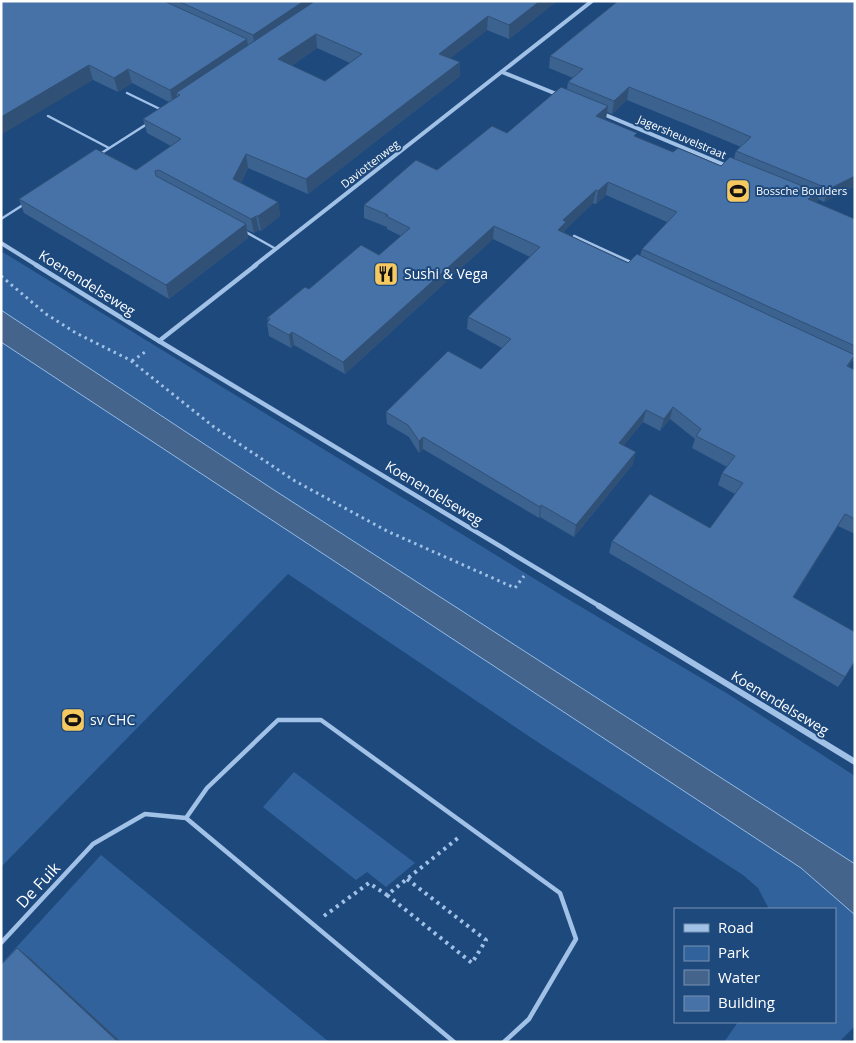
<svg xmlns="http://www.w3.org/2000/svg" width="856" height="1043" font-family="'Open Sans',sans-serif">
	<rect width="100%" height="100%" fill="#1e497d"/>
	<g fill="#31629b">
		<polygon points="1,251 561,595 728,694 855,776 855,864 274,490 1,310"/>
		<polygon points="1,342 801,868 855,915 855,1026 839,1042 724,1042 738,1022 835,1022 835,909 769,909 758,888 743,875 539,743 288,574 1,867"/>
		<polygon points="294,772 415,863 386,887 367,872 356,880 263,807"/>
		<polygon points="101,855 329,1042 1,1042 1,964"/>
	</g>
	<polygon fill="#45648b" stroke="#94bce9" points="1,310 274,490 855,864 855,915 801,868 1,342"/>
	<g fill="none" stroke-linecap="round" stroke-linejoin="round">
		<g stroke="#a1c1e7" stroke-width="3" stroke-dasharray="2.5 4" stroke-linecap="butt">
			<polyline points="1,276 46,314 76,333 130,360 214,427 295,481 387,531 515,588 524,576"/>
			<polyline points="132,361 148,350"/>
		</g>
		<g stroke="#a1c1e7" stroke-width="4" stroke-dasharray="3 4.5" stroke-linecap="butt">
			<polyline points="387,895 472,963 486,940 407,879"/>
			<polyline points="324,916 369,883 387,895 458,838"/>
		</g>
		<g stroke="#a1c1e7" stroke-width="2.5">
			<polyline points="127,93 164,111"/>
			<polyline points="48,116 109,148"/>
			<polyline points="100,154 147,124"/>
			<polyline points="1,219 26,203"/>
			<polyline points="244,231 276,249"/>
			<polyline points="574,236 633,263"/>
		</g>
		<g stroke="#a1c1e7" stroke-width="4.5">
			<polyline points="186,818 207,788 278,720 321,720 560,893 576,939 529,1019 504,1042"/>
			<polyline points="1,943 93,844 145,814 186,818 454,1042"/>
		</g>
		<g stroke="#a1c1e7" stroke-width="4">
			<polyline points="502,72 559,95"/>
			<polyline points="601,113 727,166"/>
			<polyline points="1,243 38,266"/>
			<polyline points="254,266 592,1"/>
		</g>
		<g stroke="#a1c1e7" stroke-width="4.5">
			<polyline points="36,265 159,341 601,607"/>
			<polyline points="159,341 256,265"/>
		</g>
		<polyline stroke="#a1c1e7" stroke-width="6" points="599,606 855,762"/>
	</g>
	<g fill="#3c6290" fill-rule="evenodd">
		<path d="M1,1H557L509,39L487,30L450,58L460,62V76L308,194L248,168L241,183L278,202L280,216L261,231L259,230L254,233L247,230L248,238L169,299L24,213L19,199L136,170L171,146L147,133L143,119L169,102L132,83L118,92L93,80ZM317,48L350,63L325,81L291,66Z"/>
		<path d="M618,1L855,186L824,202L818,199L816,203L855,219V360L854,361H852L849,367L855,370V534L838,526L793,598L845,677L838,687L609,553L612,541L710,528L735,494L718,485L722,473L727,467L692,448L695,439L670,419L660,431L643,422L623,446L633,464L574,537L540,517L539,518L423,449L419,453L409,437L387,424L386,412L481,369L502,348L467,329L468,317L530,257L493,239L345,374L294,345L291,348L269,336L267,323L268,322L267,318L309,289L379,255L401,236L387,229V227L364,218V205L437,170L507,133L567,89L568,82L573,78L549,68L550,56ZM627,100L710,134L741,147L736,151L734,158L721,166L673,152L636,137L605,120L607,112L612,114ZM606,195L667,222L642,249L640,256L628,263L565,233V230L593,203L596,204Z"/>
	</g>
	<g fill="#315075">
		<polygon points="304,1 326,1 255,49 253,35"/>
		<polygon points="540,1 557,1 509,39 509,25"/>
		<polygon points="488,16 487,30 438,68 439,54"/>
		<polygon points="316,34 317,48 280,73 278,59"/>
		<polygon points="247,39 249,53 176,93 178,100 173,104 170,90"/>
		<polygon points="460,62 460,76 308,194 306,179"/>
		<polygon points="89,65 93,80 1,135 1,117"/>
		<polygon points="128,69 132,83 118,92 114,78"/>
		<polygon points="629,87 627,100 612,114 614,101"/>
		<polygon points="608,106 606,119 594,129 596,116"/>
		<polygon points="246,154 248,168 236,193 233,179"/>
		<polygon points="855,176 855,186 824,202 829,189"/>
		<polygon points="608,182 606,195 596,204 598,191"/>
		<polygon points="596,190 593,203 565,230 565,235 558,230 563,220"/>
		<polygon points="820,193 815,206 808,199"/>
		<polygon points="278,202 280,216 261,231 258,216"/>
		<polygon points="256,216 259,230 254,233 251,219"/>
		<polygon points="246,224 248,238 169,299 166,285"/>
		<polygon points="494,226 493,239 345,374 343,362"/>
		<polygon points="292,332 294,345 291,348 289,335"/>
		<polygon points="855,356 849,367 847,366"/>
		<polygon points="673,407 670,419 660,431 664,419"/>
		<polygon points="646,410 643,422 616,455 619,443"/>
		<polygon points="423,437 423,449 419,453 419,441"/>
		<polygon points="636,452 633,464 574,537 576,525"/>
		<polygon points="541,505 540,517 539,518 540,507"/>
		<polygon points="845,514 838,526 787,608 793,597"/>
		<polygon points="17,948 30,958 121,1042 118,1042"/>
	</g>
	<g fill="#4672a7" stroke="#315075" fill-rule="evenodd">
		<polygon points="1,1 164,1 247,39 170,90 128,69 114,78 89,65 1,117"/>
		<polygon points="178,1 304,1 253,35"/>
		<path d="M315,1H540L509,25L488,16L439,54L460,62L306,179L246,154L233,179L278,202L258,216H256L251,219L159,170L155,171L156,176L246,224L166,285L19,199L96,149L136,170L181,139L143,119L180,95L176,93ZM316,34L362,54L325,81L278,59Z"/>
		<polygon points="618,1 855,1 855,176 829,189 736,151 751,137 714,121 629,87 614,101 568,82 583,69 550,56"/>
		<polygon points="561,87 608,106 596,116 637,133 634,136 673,152 678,148 721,166 730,157 820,193 808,199 855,219 855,346 642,249 677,212 608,182 598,191 596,190 563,220 566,222 558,230 628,263 637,254 855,355 847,366 855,370 855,519 845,514 793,597 855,632 855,661 845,677 612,541 650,494 710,528 743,483 722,473 735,456 696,436 701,429 673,407 664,419 646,410 619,443 636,452 576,525 541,505 540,507 423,437 419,441 408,425 386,412 448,351 481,369 511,339 468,317 540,247 494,226 343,362 292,332 289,335 267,323 270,319 267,318 305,287 309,289 361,245 379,255 410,228 386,216 388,215 364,205 416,160 437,170 492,126 507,133"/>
		<polygon points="17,948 118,1042 1,1042 1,965"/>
	</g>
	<defs>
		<symbol id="stadium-square" viewBox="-11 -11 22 22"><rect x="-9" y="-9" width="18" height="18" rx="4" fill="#f6c960" stroke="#1e497d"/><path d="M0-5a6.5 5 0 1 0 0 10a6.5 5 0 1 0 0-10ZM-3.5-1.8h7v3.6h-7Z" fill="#111"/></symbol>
		<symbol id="restaurant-square" viewBox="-11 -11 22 22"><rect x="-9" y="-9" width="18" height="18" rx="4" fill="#f6c960" stroke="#1e497d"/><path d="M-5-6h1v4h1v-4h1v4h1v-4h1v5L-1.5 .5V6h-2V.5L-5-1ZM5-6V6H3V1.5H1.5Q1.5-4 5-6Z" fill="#111"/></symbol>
	</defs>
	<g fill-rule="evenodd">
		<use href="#stadium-square" x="724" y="177" width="28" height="28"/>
		<use href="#restaurant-square" x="372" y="260" width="28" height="28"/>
		<use href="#stadium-square" x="59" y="706" width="28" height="28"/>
	</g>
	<g text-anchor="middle" stroke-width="4" stroke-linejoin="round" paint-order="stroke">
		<g font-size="11" fill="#fff" stroke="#1e497d">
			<text transform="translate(682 137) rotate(23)" y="4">Jagersheuvelstraat</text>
			<text transform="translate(370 164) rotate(-38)" y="4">Daviottenweg</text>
		</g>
		<g font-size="11" fill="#fff" stroke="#1e497d" text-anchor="start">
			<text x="756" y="195">Bossche Boulders</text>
		</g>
		<g font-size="14" fill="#fff" stroke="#1e497d" text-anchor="start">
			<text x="404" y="279">Sushi &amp; Vega</text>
			<text x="90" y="725">sv CHC</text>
		</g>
		<g font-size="14" fill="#fff" stroke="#1e497d">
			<text transform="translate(87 283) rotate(32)" y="5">Koenendelseweg</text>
			<text transform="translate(434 493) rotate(31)" y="5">Koenendelseweg</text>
			<text transform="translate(780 703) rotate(31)" y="5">Koenendelseweg</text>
		</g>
		<g font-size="16" fill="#fff" stroke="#1e497d">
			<text transform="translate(38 885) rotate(-47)" y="6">De Fuik</text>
		</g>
	</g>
	<rect width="856" height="1043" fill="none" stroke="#ffffff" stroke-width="5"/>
	<rect x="674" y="908" width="162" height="115" fill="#1e497d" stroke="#7892b1"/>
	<rect x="684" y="924" width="25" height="8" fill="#a1c1e7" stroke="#7892b1"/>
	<text x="718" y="933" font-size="15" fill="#ffffff">Road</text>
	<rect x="684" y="946" width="25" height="15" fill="#31629b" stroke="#7892b1"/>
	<text x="718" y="958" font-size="15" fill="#ffffff">Park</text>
	<rect x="684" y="970" width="25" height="15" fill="#45648b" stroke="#7892b1"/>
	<text x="718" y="983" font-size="15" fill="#ffffff">Water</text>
	<rect x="684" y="996" width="25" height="15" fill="#4672a7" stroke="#7892b1"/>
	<text x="718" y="1008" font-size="15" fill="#ffffff">Building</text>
</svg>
